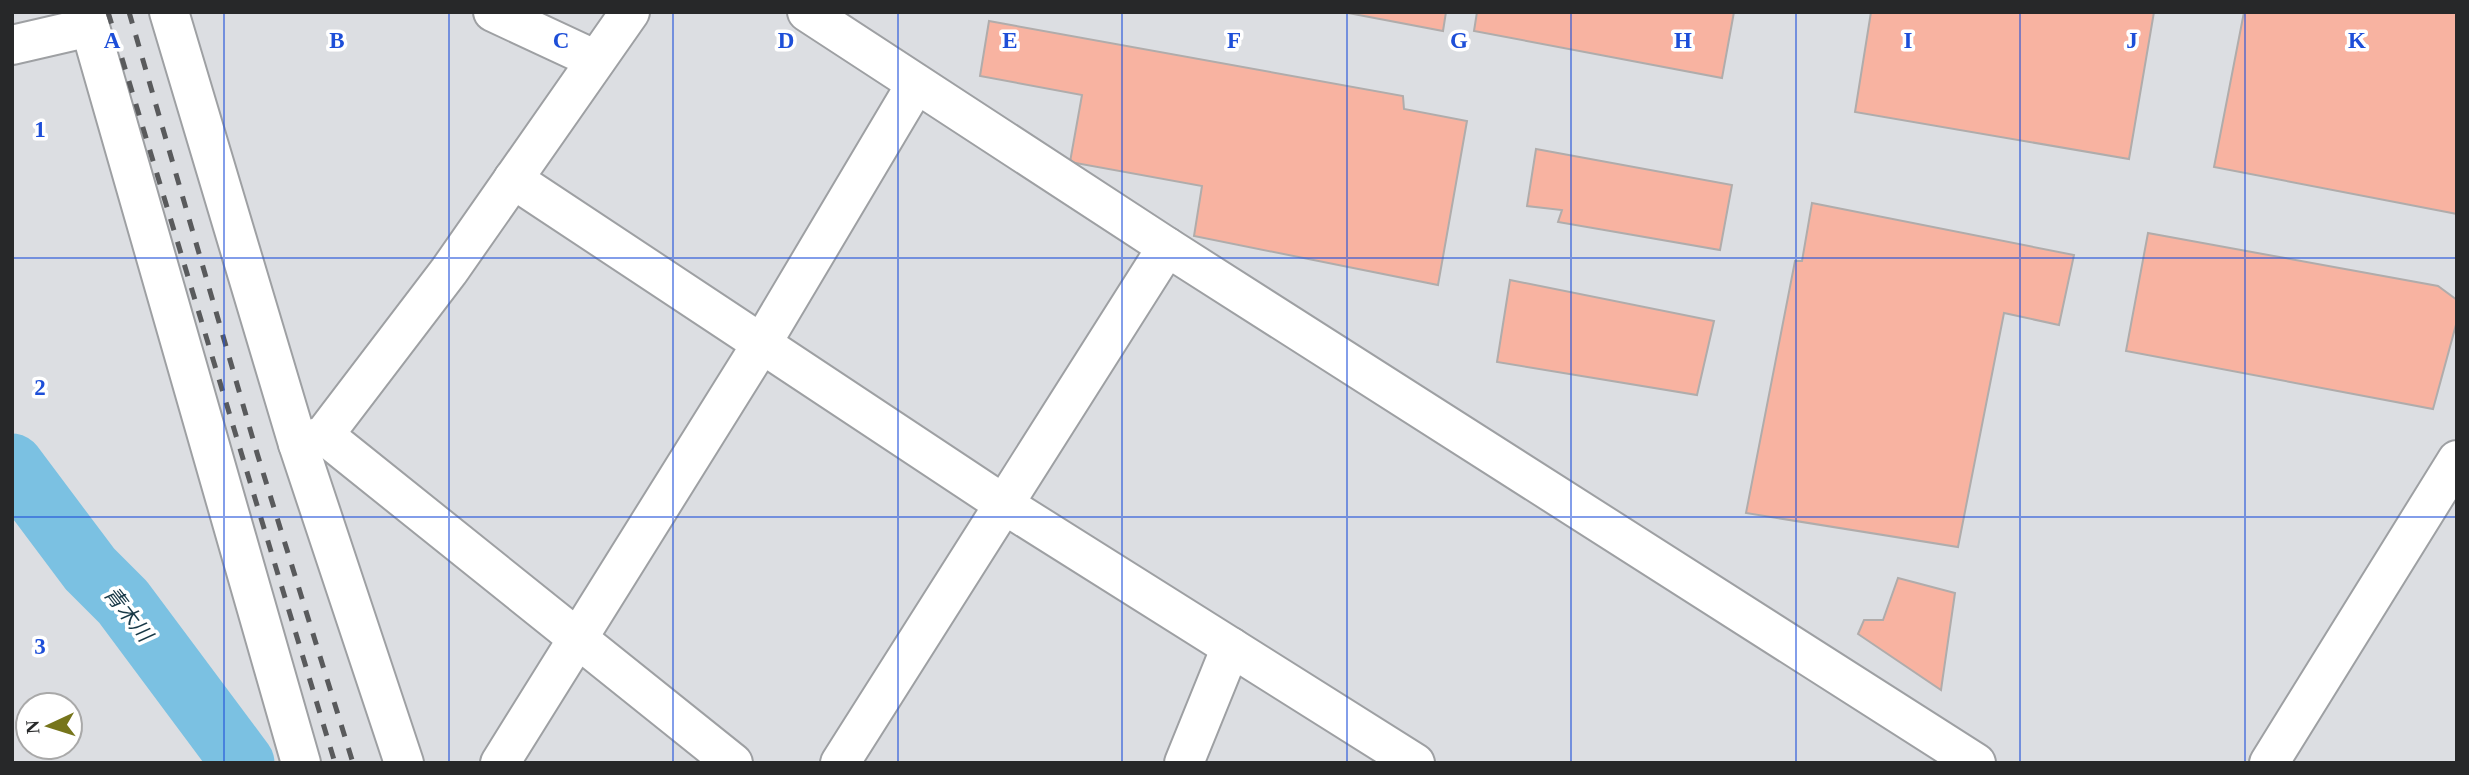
<svg xmlns="http://www.w3.org/2000/svg" width="2469" height="775" font-family="'Times New Roman','Noto Sans JP',serif">
	<rect width="100%" height="100%" fill="#dcdee2"/>
	<g fill="none" stroke-linecap="round" stroke-linejoin="round">
		<polyline stroke="#7bc1e2" stroke-width="63" points="12,465 90,569 123,602 243,763"/>
	</g>
	<g fill="#f8b3a1" stroke="#b0acab" stroke-width="2">
		<polygon points="1343,12 1446,12 1443,31"/>
		<polygon points="1477,12 1734,12 1722,78 1474,31"/>
		<polygon points="1871,12 2154,12 2129,159 1855,112"/>
		<polygon points="2244,12 2457,12 2457,214 2214,167"/>
		<polygon points="989,21 1403,96 1404,109 1467,121 1438,285 1194,236 1202,186 1070,162 1082,95 980,76"/>
		<polygon points="1536,149 1732,185 1720,250 1558,222 1562,210 1527,206"/>
		<polygon points="1812,203 2074,255 2059,325 2004,313 1958,547 1746,513 1795,261 1802,261"/>
		<polygon points="2148,233 2438,286 2457,300 2457,321 2433,409 2126,351"/>
		<polygon points="1510,280 1714,321 1697,395 1497,362"/>
		<polygon points="1898,578 1955,593 1941,690 1858,634 1864,620 1883,620"/>
	</g>
	<g fill="none" stroke-linecap="round" stroke-linejoin="round">
		<defs>
			<g id="minor">
				<polyline points="169,12 298,444 404,763"/>
				<polyline points="493,12 596,60"/>
				<polyline points="807,12 1167,247 1976,763"/>
				<polyline points="90,27 301,763"/>
				<polyline points="12,45 90,27 85,12"/>
				<polyline points="513,179 1005,505 1415,763"/>
				<polyline points="324,435 733,763"/>
				<polyline points="298,444 324,435 449,271 630,12"/>
				<polyline points="500,763 762,343 916,84"/>
				<polyline points="840,763 1167,247"/>
				<polyline points="1184,763 1231,647"/>
				<polyline points="2269,763 2457,460"/>
			</g>
		</defs>
		<use href="#minor" stroke="#9ea0a3" stroke-width="42"/>
		<use href="#minor" stroke="#fff" stroke-width="38"/>
		<g stroke="#595a5c" stroke-width="5" stroke-dasharray="12 12" stroke-linecap="butt">
			<polyline points="108,12 335,763"/>
			<polyline points="129,12 257,453 353,763"/>
		</g>
	</g>
	<path fill="none" stroke="#1d4ed8" stroke-width="2" stroke-opacity="0.55" d="M224,12V763M449,12V763M673,12V763M898,12V763M1122,12V763M1347,12V763M1571,12V763M1796,12V763M2020,12V763M2245,12V763M12,258H2457M12,517H2457"/>
	<g text-anchor="middle" stroke-width="7" stroke-linejoin="round" paint-order="stroke">
		<g font-size="21" font-style="italic" fill="#173846" stroke="#fff">
			<text transform="translate(128 614) rotate(52)" y="7">青木川</text>
		</g>
	</g>
	<g font-size="23" text-anchor="middle" font-weight="bold" fill="#1d4ed8" stroke="#fff" stroke-width="7" stroke-linejoin="round" paint-order="stroke">
		<text x="112" y="48">A</text>
		<text x="337" y="48">B</text>
		<text x="561" y="48">C</text>
		<text x="786" y="48">D</text>
		<text x="1010" y="48">E</text>
		<text x="1234" y="48">F</text>
		<text x="1459" y="48">G</text>
		<text x="1683" y="48">H</text>
		<text x="1908" y="48">I</text>
		<text x="2132" y="48">J</text>
		<text x="2357" y="48">K</text>
		<text x="40" y="137">1</text>
		<text x="40" y="395">2</text>
		<text x="40" y="654">3</text>
	</g>
	<rect width="2469" height="775" fill="none" stroke="#272829" stroke-width="28"/>
	<g transform="translate(49 726) rotate(266)"><circle r="33" fill="#ffffff" stroke="#a9a9a9" stroke-width="2"/>
	<path d="M0-5L12 26L0 18L-12 26Z" fill="#76751b"/>
	<text y="-10" font-size="19" font-weight="bold" text-anchor="middle" fill="#272829">N</text>
	</g>
</svg>
